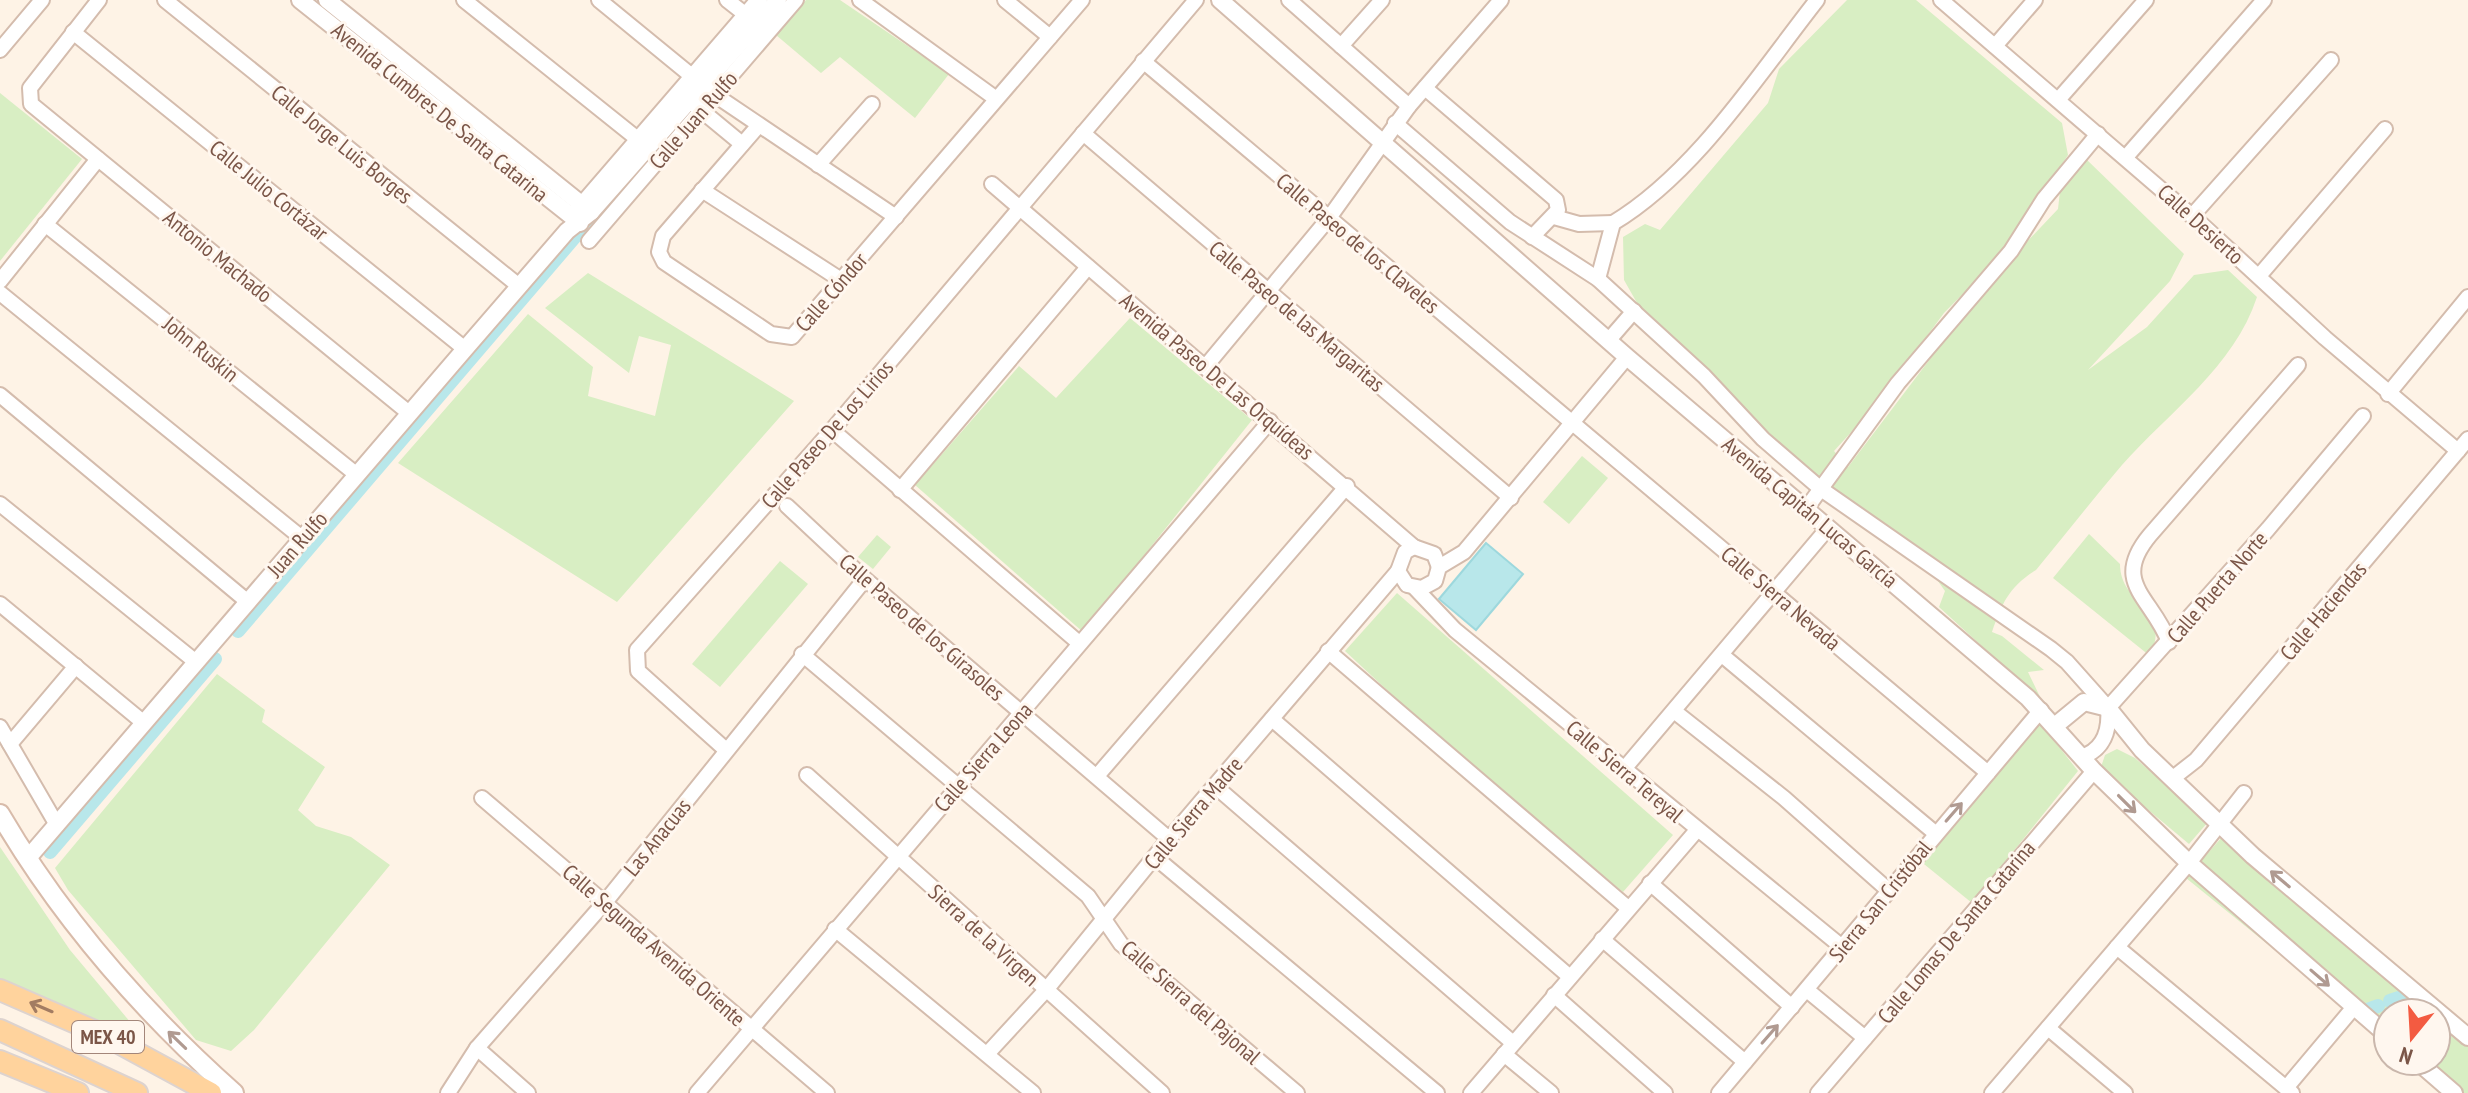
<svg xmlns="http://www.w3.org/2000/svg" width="2468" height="1093" font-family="'PT Sans Narrow',sans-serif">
	<rect width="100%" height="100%" fill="#fef3e6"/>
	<g fill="#d8eec3">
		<polygon points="806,0 840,0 949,74 915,118 840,57 821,73 776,35"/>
		<path d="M1847,0H1916L2062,123L2068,155L2045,190L2043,213L1944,313L1875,406L1834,451L1848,467L1987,284L2058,209L2060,191L2085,158L2184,254L2170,281L2088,370L2147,327L2194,275L2228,270L2257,297C2234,367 2169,412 2122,465C2093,499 2065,535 2036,570C2009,587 2002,603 1992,632L2002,636L2044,670L2028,672L2042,701L1939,607L1945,591L1916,550L1810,475L1645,317L1624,280L1623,237L1645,224L1660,230L1768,103L1779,69Z"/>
		<polygon points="0,93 82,159 0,261"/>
		<polygon points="588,273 794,401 617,602 398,463 528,314 593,367 588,396 655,416 671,345 639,336 629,373 545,308"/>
		<polygon points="1130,318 1252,420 1083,632 915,485 1019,366 1056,398"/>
		<polygon points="1582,456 1608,478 1569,524 1543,502"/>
		<path d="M2089,534L2120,564C2120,606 2173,608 2150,656L2053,578Z"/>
		<polygon points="877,535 891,547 873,569 858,557"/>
		<polygon points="780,561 808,584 720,687 692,664"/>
		<polygon points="1397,593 1673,835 1623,892 1472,769 1345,651"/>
		<polygon points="217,674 265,710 262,722 325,767 298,810 316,826 351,837 390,865 254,1030 231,1051 196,1040 68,890 55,868"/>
		<polygon points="2038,720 2078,771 1972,903 1919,860"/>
		<polygon points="2117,749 2135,758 2208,822 2189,844 2103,772 2101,767 2105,755"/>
		<polygon points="2222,837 2468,1039 2468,1093 2450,1093 2411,1061 2436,1061 2436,1013 2388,1013 2388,1042 2186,878"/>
		<polygon points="0,847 70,950 136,1029 138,1039 128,1039 0,982"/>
	</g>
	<polygon fill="#b8e7ea" stroke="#9dd8dd" stroke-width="2" points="1486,543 1523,574 1476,630 1439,599"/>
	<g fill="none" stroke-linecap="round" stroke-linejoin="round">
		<g stroke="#b8e7ea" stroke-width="14">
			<polyline points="238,631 579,232 590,228"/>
			<polyline points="50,852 215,659"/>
			<polyline points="2390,1001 2399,998"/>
			<polyline points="2364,1011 2378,1006"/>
		</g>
		<defs>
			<g id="minor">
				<polyline points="99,0 30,88 31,104 409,413"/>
				<polyline points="165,0 519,286"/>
				<polyline points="464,0 645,145"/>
				<polyline points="599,0 715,95 896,217"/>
				<polyline points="727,0 755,22"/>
				<polyline points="860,0 995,98"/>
				<polyline points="1005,0 1050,37"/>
				<polyline points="1289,0 1409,106"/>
				<polyline points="1941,0 2199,222 2325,338 2458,451"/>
				<polyline points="73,32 465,349"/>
				<polyline points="1341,46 1382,0"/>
				<polyline points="1995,46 2035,0"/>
				<polyline points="0,50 42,0"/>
				<polyline points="1143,61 1988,773"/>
				<polyline points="1425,88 1556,200 1558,210 1532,237"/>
				<polyline points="2058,100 2146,0"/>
				<polyline points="696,106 742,144"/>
				<polyline points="1395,123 1510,222 1598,279 1704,376 1763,439 1821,489 2051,649 2067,662 2108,708"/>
				<polyline points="759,125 663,236 659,252 664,262 771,334 792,337 1082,0"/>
				<polyline points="1083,133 1511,498"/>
				<polyline points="2126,157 2264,0"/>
				<polyline points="818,165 872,104"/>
				<polyline points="992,184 1414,547"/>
				<polyline points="702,190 841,280"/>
				<polyline points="2192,216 2331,60"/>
				<polyline points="1554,217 1579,224 1613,223"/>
				<polyline points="45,224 357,475"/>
				<polyline points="589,241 796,0"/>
				<polyline points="2259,276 2385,129"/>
				<path d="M1598,279L1613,223C1695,174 1758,75 1817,0"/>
				<polyline points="0,281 98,159"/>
				<polyline points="0,293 303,539"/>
				<polyline points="1608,341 1634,311"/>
				<polyline points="1206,366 1329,218 1409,106 1501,0"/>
				<polyline points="2388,394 2468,297"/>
				<polyline points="0,395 248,602"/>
				<polyline points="832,430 1079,643"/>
				<polyline points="900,490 1088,267"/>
				<polyline points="0,504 196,662"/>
				<polyline points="787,506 865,579 1169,839"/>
				<polyline points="1806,509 1898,383 2011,251 2044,199 2098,134"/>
				<polyline points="1414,547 1405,552 1398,571 1407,585 1422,588 1435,581 1439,567 1464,552 1627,357"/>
				<polyline points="1414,547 1434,554 1439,567"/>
				<polyline points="1415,588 1455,630 1842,947"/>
				<polyline points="0,604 144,723"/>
				<path d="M2169,642C2152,597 2110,583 2150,535L2298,365"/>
				<polyline points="1328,651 1628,908"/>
				<polyline points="802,654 1088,896 1121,944 1297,1093"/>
				<polyline points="1722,655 1935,833"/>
				<polyline points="1674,711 1784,798 1888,890"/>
				<polyline points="1272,719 1570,977"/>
				<polyline points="0,727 57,825"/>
				<polyline points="10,744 76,666"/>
				<polyline points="726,750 638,671 637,650 832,430 1196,0"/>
				<path d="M2081,757C2104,750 2110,730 2108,708L2268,529L2363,416"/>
				<polyline points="1624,769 1828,528"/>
				<polyline points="807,775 1162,1093"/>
				<polyline points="1097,776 1347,486"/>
				<polyline points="2173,778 2196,760 2468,439"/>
				<polyline points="1215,786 1513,1043"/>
				<polyline points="482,798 827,1093"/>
				<polyline points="1156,858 1437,1093"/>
				<polyline points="1650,883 1792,1007"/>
				<polyline points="835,929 1033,1093"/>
				<polyline points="1602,939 1745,1062"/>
				<polyline points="2117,947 2292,1093"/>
				<polyline points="1807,990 1865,1038"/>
				<polyline points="1554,995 1665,1093"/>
				<polyline points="2048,1028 2125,1093"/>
				<polyline points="477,1048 528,1093"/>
				<polyline points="988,1053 1046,990 1169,839 1398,571"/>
				<polyline points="1504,1054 1551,1093"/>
				<polyline points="2286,1088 2354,1007"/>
				<polyline points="448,1093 477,1048 606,901 865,579"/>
				<polyline points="697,1093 1270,421"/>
				<polyline points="1471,1093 1697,830"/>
				<polyline points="1719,1093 2041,710"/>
				<polyline points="1818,1093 2094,771"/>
				<polyline points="1992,1093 2189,863 2244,793"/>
			</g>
			<g id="tertiary">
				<polyline points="300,0 580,223"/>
				<polyline points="327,0 591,212"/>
				<polyline points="1220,0 1627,357 2028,698 2094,771 2189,863 2388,1036"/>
				<polyline points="577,211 759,0"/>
				<polyline points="2056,725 2084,702 2108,708 2142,750 2253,856 2468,1037"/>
				<polyline points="28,858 465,349 567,231 591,212 778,0"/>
				<polyline points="2417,1061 2454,1093"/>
			</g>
			<path id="secondary" d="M0,814C62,920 143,1012 234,1093"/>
			<g id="primary">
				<polyline points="0,990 106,1036 211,1093"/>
				<polyline points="0,1030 137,1093"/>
				<polyline points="0,1061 78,1093"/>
			</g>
		</defs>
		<use href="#minor" stroke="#d4bcad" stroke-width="18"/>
		<use href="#tertiary" stroke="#d4bcad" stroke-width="20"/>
		<use href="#secondary" stroke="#d8bbaa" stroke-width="22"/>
		<use href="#primary" stroke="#ddd3cf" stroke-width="24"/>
		<use href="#minor" stroke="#fff" stroke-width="14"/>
		<use href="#tertiary" stroke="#fff" stroke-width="16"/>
		<use href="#secondary" stroke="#fff" stroke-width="18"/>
		<use href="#primary" stroke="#ffd39d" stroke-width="20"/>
	</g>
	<defs><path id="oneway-shaft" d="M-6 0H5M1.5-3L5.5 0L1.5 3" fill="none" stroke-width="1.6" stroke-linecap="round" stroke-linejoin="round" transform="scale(2)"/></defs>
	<g stroke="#b09a91">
		<use href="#oneway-shaft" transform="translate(2127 804) rotate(45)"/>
		<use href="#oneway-shaft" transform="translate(1954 812) rotate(-49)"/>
		<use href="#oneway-shaft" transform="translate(2280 879) rotate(-140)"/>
		<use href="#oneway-shaft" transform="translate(2320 978) rotate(41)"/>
		<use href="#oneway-shaft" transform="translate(1770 1034) rotate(-49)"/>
		<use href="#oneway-shaft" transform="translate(177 1040) rotate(-136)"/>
	</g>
	<use stroke="#a37c62" href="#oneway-shaft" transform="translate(41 1007) rotate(-157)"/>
	<g text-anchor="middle" stroke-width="6" stroke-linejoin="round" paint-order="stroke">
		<rect fill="#fff7ef" stroke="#a3867a" stroke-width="2" x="72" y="1021" width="72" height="32" rx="6"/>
		<g font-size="20" font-weight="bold" fill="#7b5648">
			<text x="108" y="1044">MEX 40</text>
		</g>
		<g font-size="22" fill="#7b5648" stroke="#fff7ef">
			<text transform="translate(440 112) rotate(39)" y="8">Avenida Cumbres De Santa Catarina</text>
			<text transform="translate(693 120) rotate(-49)" y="8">Calle Juan Rulfo</text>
			<text transform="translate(342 144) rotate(39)" y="8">Calle Jorge Luis Borges</text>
			<text transform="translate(269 190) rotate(39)" y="8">Calle Julio Cortázar</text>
			<text transform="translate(2201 224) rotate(42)" y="8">Calle Desierto</text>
			<text transform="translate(1358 243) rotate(40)" y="8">Calle Paseo de los Claveles</text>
			<text transform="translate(218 256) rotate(39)" y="8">Antonio Machado</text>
			<text transform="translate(831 292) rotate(-49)" y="8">Calle Cóndor</text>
			<text transform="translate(1297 316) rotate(40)" y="8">Calle Paseo de las Margaritas</text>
			<text transform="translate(201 349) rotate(39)" y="8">John Ruskin</text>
			<text transform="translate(1217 376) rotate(40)" y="8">Avenida Paseo De Las Orquídeas</text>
			<text transform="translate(827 434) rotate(-49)" y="8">Calle Paseo De Los Lirios</text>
			<text transform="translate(1810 512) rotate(40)" y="8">Avenida Capitán Lucas García</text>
			<text transform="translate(297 544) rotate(-49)" y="8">Juan Rulfo</text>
			<text transform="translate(2217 587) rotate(-49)" y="8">Calle Puerta Norte</text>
			<text transform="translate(1781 598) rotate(40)" y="8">Calle Sierra Nevada</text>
			<text transform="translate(2323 611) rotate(-50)" y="8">Calle Haciendas</text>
			<text transform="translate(922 627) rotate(41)" y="8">Calle Paseo de los Girasoles</text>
			<text transform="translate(983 757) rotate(-49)" y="8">Calle Sierra Leona</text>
			<text transform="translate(1625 771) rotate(40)" y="8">Calle Sierra Tereyal</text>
			<text transform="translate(1193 813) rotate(-50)" y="8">Calle Sierra Madre</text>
			<text transform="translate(657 837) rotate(-51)" y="8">Las Anacuas</text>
			<text transform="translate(1880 901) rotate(-51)" y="8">Sierra San Cristóbal</text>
			<text transform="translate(1956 932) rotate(-50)" y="8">Calle Lomas De Santa Catarina</text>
			<text transform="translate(984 935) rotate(42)" y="8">Sierra de la Virgen</text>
			<text transform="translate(654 945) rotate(41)" y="8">Calle Segunda Avenida Oriente</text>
			<text transform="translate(1191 1002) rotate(41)" y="8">Calle Sierra del Pajonal</text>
		</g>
	</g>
	<g transform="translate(2412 1037) rotate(198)"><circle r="38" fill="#fff7ef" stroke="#cab7ac" stroke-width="2"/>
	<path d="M0-6L14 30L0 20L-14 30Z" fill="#f35b41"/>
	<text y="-12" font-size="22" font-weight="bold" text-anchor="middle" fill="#7b5648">N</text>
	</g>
</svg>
